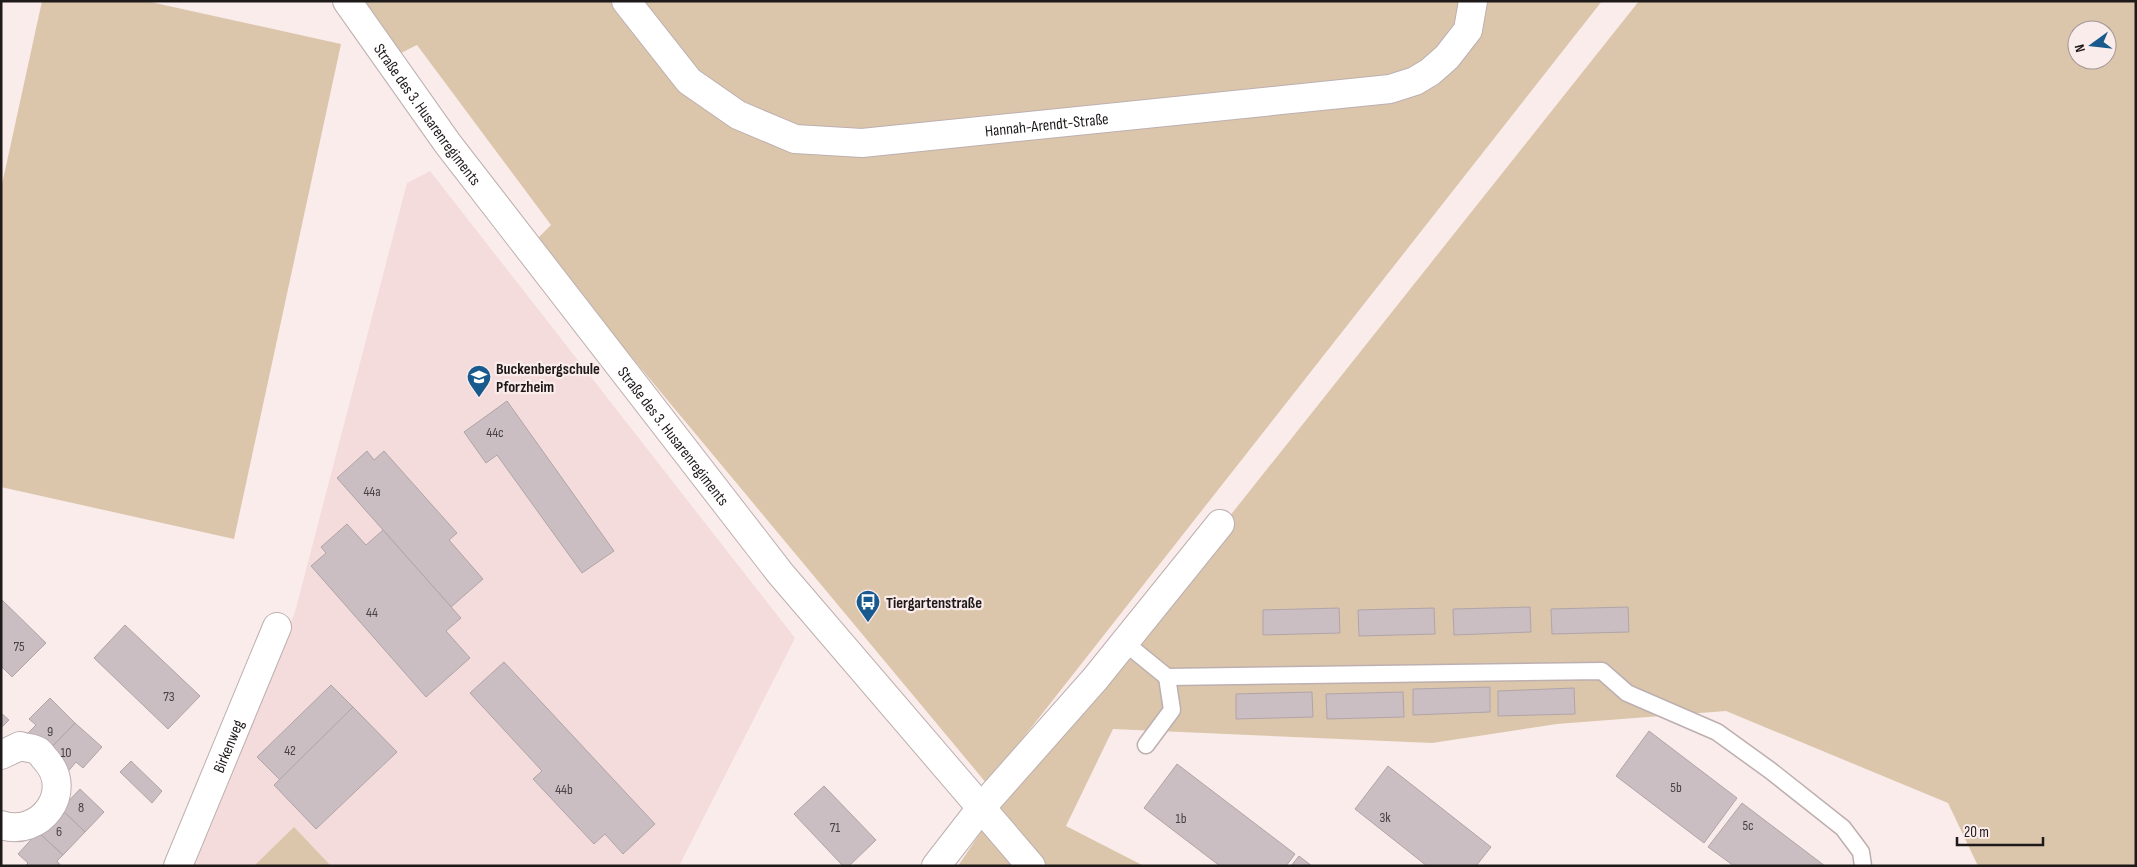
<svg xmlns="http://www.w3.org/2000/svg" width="2137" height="867" font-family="'Sofia Sans Condensed',sans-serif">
	<rect width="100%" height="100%" fill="#faeceb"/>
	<polygon fill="#f3dcdb" points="430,171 795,638 679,866 193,866 295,612 407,183"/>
	<g fill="#dbc6ac" fill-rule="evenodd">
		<polygon points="42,1 146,1 341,44 234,539 1,487 1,189"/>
		<polygon points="363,1 1602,1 987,784 535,241 551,225 417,45 399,54"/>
		<path d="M1639,1H2136V866H1978L1948,803L1726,711L1557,724L1432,743L1113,729L1066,826L1144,866H958L993,814ZM2077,30H2107V60H2077Z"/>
		<polygon points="294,827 331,866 254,866"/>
	</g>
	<g fill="#cabec2" stroke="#b0a4a8">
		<polygon points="507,401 614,551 582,573 497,455 486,463 464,432"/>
		<polygon points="367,451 374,460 384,451 457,533 449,540 483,579 451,607 337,478"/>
		<polygon points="347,524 366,545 383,530 461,618 446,631 470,658 426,697 311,566 326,553 321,547"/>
		<polygon points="1,599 46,643 12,677 1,666"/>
		<polygon points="1530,607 1531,632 1454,635 1453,609"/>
		<polygon points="1628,607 1629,632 1552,634 1551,609"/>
		<polygon points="1339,608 1340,633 1263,635 1263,610"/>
		<polygon points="1434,608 1435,634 1359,636 1358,610"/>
		<polygon points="125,625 200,696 168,729 94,658"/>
		<polygon points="504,662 655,824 623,854 605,834 594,844 533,779 542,771 470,693"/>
		<polygon points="331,685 353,707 280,780 257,757"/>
		<polygon points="1490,687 1490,712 1413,715 1413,689"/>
		<polygon points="1574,688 1575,714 1498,716 1498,691"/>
		<polygon points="1312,692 1313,717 1236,719 1236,694"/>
		<polygon points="1403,692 1404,717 1327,719 1326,694"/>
		<polygon points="50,698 75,723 44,755 24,737 36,725 29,719"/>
		<polygon points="353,707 397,752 316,829 274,785"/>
		<polygon points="1,713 9,720 1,728"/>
		<polygon points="75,723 102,747 83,768 76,762 65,775 44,755"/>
		<polygon points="1649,731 1737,798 1704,843 1616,776"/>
		<polygon points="131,761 162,791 152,803 120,772"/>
		<polygon points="1177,764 1295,854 1286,866 1220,866 1144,808"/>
		<polygon points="1388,766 1491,847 1476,866 1427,866 1355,809"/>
		<polygon points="824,786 876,840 849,866 843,866 794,814"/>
		<polygon points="80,789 104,812 85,832 61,809"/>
		<polygon points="1742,803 1825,866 1734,866 1708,847"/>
		<polygon points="61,809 85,832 63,855 38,832"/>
		<polygon points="38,832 63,855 57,861 61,866 25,866 28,863 18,854"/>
		<polygon points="1299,856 1312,866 1291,866"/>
	</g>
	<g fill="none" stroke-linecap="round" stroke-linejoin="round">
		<defs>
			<g id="service">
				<polyline points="1124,642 1167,677 1602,671 1627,693 1717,732 1771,771 1843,828 1861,852 1863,866"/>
				<polyline points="1146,745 1172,710 1167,677"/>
			</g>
			<g id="minor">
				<path id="s1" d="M347,1L448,144L780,573L1031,866"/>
				<path id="s2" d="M626,1L689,81L738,115L795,139L862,143L1390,89L1415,81L1430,72L1447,57L1468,30L1473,1"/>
				<path d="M1,755L20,746C25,748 34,748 38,751C41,753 44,758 46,760C75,792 40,838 1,825"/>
				<path id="s3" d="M178,866L277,627"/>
				<polyline points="936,866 981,808 1095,679 1220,524"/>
			</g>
		</defs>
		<use href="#service" stroke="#bdafaf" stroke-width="19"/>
		<use href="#minor" stroke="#bdafaf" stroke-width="30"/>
		<use href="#service" stroke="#fff" stroke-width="16"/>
		<use href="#minor" stroke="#fff" stroke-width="28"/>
	</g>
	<defs>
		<symbol id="school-pin" viewBox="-11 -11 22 30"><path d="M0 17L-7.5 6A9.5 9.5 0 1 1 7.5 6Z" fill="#18598e" stroke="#faeceb"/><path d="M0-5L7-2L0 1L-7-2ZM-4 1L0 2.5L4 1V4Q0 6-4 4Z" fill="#fff"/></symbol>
		<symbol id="bus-pin" viewBox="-11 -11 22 30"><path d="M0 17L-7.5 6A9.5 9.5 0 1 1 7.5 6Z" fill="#18598e" stroke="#faeceb"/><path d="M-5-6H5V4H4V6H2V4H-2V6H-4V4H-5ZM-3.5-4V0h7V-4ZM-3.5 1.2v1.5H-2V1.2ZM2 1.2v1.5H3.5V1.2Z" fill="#fff"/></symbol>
	</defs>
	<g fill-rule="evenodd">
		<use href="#school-pin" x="465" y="363" width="28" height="38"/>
		<use href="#bus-pin" x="854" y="588" width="28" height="38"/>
	</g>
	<g text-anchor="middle" stroke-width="4.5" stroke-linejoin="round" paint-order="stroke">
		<g font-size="14" fill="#4a4344">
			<text x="495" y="437">44c</text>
			<text x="372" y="496">44a</text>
			<text x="372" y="617">44</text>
			<text x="19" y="651">75</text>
			<text x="169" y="701">73</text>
			<text x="50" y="736">9</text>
			<text x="290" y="755">42</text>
			<text x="66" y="757">10</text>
			<text x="1676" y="792">5b</text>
			<text x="564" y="794">44b</text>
			<text x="81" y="812">8</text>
			<text x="1385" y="822">3k</text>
			<text x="1181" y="823">1b</text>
			<text x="1748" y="830">5c</text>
			<text x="835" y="832">71</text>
			<text x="59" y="836">6</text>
		</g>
		<g font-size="16" fill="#1f1a1a" stroke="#faeceb">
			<text dy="6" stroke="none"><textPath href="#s1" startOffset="139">Straße des 3. Husarenregiments</textPath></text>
			<text dy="6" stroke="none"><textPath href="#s2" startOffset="476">Hannah-Arendt-Straße</textPath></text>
			<text dy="6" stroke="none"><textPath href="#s1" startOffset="544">Straße des 3. Husarenregiments</textPath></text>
			<text dy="6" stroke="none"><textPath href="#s3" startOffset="130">Birkenweg</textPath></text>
		</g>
		<g font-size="16" font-weight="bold" fill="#1f1a1a" stroke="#faeceb" text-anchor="start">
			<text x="496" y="374">Buckenbergschule<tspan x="496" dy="18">Pforzheim</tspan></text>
			<text x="886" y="608">Tiergartenstraße</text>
		</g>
	</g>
	<rect width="2137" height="867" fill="none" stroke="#1f1a1a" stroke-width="5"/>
	<g transform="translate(2092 45) rotate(255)"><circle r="24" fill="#faeceb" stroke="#a29897"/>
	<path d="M0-4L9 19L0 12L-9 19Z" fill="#18598e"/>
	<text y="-8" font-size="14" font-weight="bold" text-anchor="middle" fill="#1f1a1a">N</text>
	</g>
	<path d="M1957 837v8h86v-8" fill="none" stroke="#1f1a1a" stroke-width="2.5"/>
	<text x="1964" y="837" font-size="15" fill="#1f1a1a" stroke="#faeceb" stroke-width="4" paint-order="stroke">20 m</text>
</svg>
